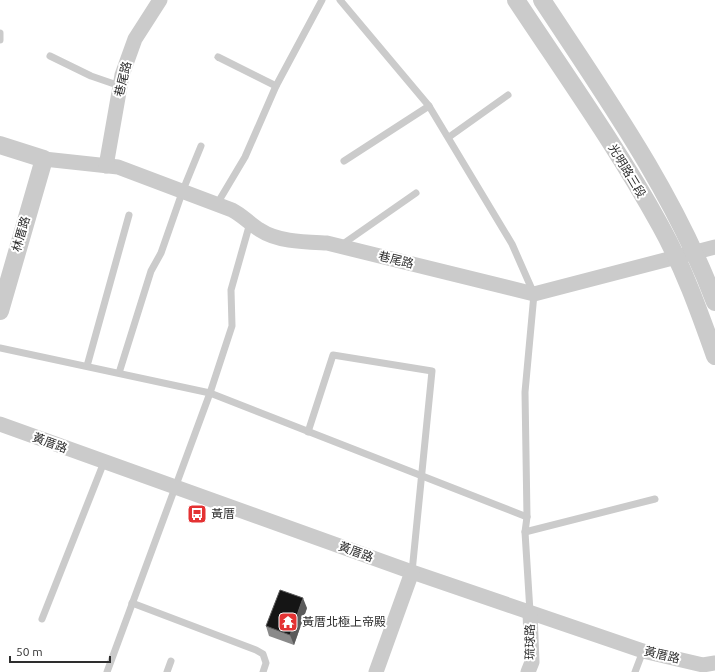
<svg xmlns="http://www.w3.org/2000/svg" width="715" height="672" font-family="Ubuntu,'Noto Sans TC',sans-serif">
	<rect width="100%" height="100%" fill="#fff"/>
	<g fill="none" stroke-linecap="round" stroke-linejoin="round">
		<g stroke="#cbcbcb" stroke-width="7">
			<polyline points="340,0 429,106 512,244 534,294 525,392 527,517 525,532 530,612"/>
			<polyline points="0,33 0,40"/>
			<polyline points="50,56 91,76 120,86"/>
			<polyline points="218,57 276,86"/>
			<polyline points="449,137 508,95"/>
			<polyline points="344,161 429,106"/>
			<polyline points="217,204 245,157 276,86 322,0"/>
			<polyline points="340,246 416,193"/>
			<polyline points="0,348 210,393 527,517"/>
			<polyline points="87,366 129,215"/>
			<polyline points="119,373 151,271 161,253 183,190 201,146"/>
			<polyline points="308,432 333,355 432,371 412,572"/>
			<polyline points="525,532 655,499"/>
			<polyline points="132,603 256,650 263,654 266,663 263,672"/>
			<polyline points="42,619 104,462"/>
			<polyline points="107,672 210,393 232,326 231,290 250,223"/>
			<polyline points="167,672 171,661"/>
			<polyline points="635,672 643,651"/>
		</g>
		<g stroke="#cbcbcb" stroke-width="15">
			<path d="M44,159L118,167L232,210C242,215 250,224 260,230C278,242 306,242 327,243L534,294L715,247"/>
			<polyline points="106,166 122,75 135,39 160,0"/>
			<polyline points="0,424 412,572 643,651 703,665 715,663"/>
			<polyline points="376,672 412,572"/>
			<polyline points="528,672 532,662 530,613"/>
		</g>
		<g stroke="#cbcbcb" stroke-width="18">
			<path d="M516,0C565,74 617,147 660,225C683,266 699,311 715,356"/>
			<path d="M542,0C606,97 674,193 715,302"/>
			<polyline points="0,145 44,159 0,311"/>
		</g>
	</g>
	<polygon fill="#8a8a8a" points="307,608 294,645 269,636 266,626"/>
	<polygon fill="#5b5b5b" points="303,598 307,608 294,645 290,635"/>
	<polygon fill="#151515" stroke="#5b5b5b" points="280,590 303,598 290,635 266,626"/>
	<defs>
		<symbol id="bus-square" viewBox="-11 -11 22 22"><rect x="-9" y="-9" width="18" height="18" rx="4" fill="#e43233" stroke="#fff"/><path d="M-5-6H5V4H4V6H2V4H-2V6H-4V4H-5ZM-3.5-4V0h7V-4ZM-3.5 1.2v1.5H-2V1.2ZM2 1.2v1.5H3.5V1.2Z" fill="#fff"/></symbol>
		<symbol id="temple-square" viewBox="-11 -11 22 22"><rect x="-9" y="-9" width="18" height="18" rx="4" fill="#e43233" stroke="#fff"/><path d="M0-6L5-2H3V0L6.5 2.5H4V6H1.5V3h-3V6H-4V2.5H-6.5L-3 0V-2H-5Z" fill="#fff"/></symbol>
	</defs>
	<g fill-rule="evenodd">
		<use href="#bus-square" x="186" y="503" width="22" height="22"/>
		<use href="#temple-square" x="277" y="611" width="22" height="22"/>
	</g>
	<g text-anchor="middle" stroke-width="4" stroke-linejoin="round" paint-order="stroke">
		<g font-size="12" fill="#2e2e2e" stroke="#fff">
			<text transform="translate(123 79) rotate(-76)" y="4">巷尾路</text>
			<text transform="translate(627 171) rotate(59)" y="4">光明路三段</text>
			<text transform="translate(21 234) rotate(-74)" y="4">林厝路</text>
			<text transform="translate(396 260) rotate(14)" y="4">巷尾路</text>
			<text transform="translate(50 443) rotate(20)" y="4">黃厝路</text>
			<text transform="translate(356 552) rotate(20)" y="4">黃厝路</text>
			<text transform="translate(530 642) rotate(-89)" y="4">琉球路</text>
			<text transform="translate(662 655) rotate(13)" y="4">黃厝路</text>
		</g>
		<g font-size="12" fill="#2e2e2e" stroke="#fff" text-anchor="start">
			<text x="211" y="518">黃厝</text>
			<text x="302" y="626">黃厝北極上帝殿</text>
		</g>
	</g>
	<path d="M10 656v6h100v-6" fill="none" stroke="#2e2e2e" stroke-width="2"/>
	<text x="16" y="656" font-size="12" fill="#2e2e2e" stroke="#ffffff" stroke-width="3" paint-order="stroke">50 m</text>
</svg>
